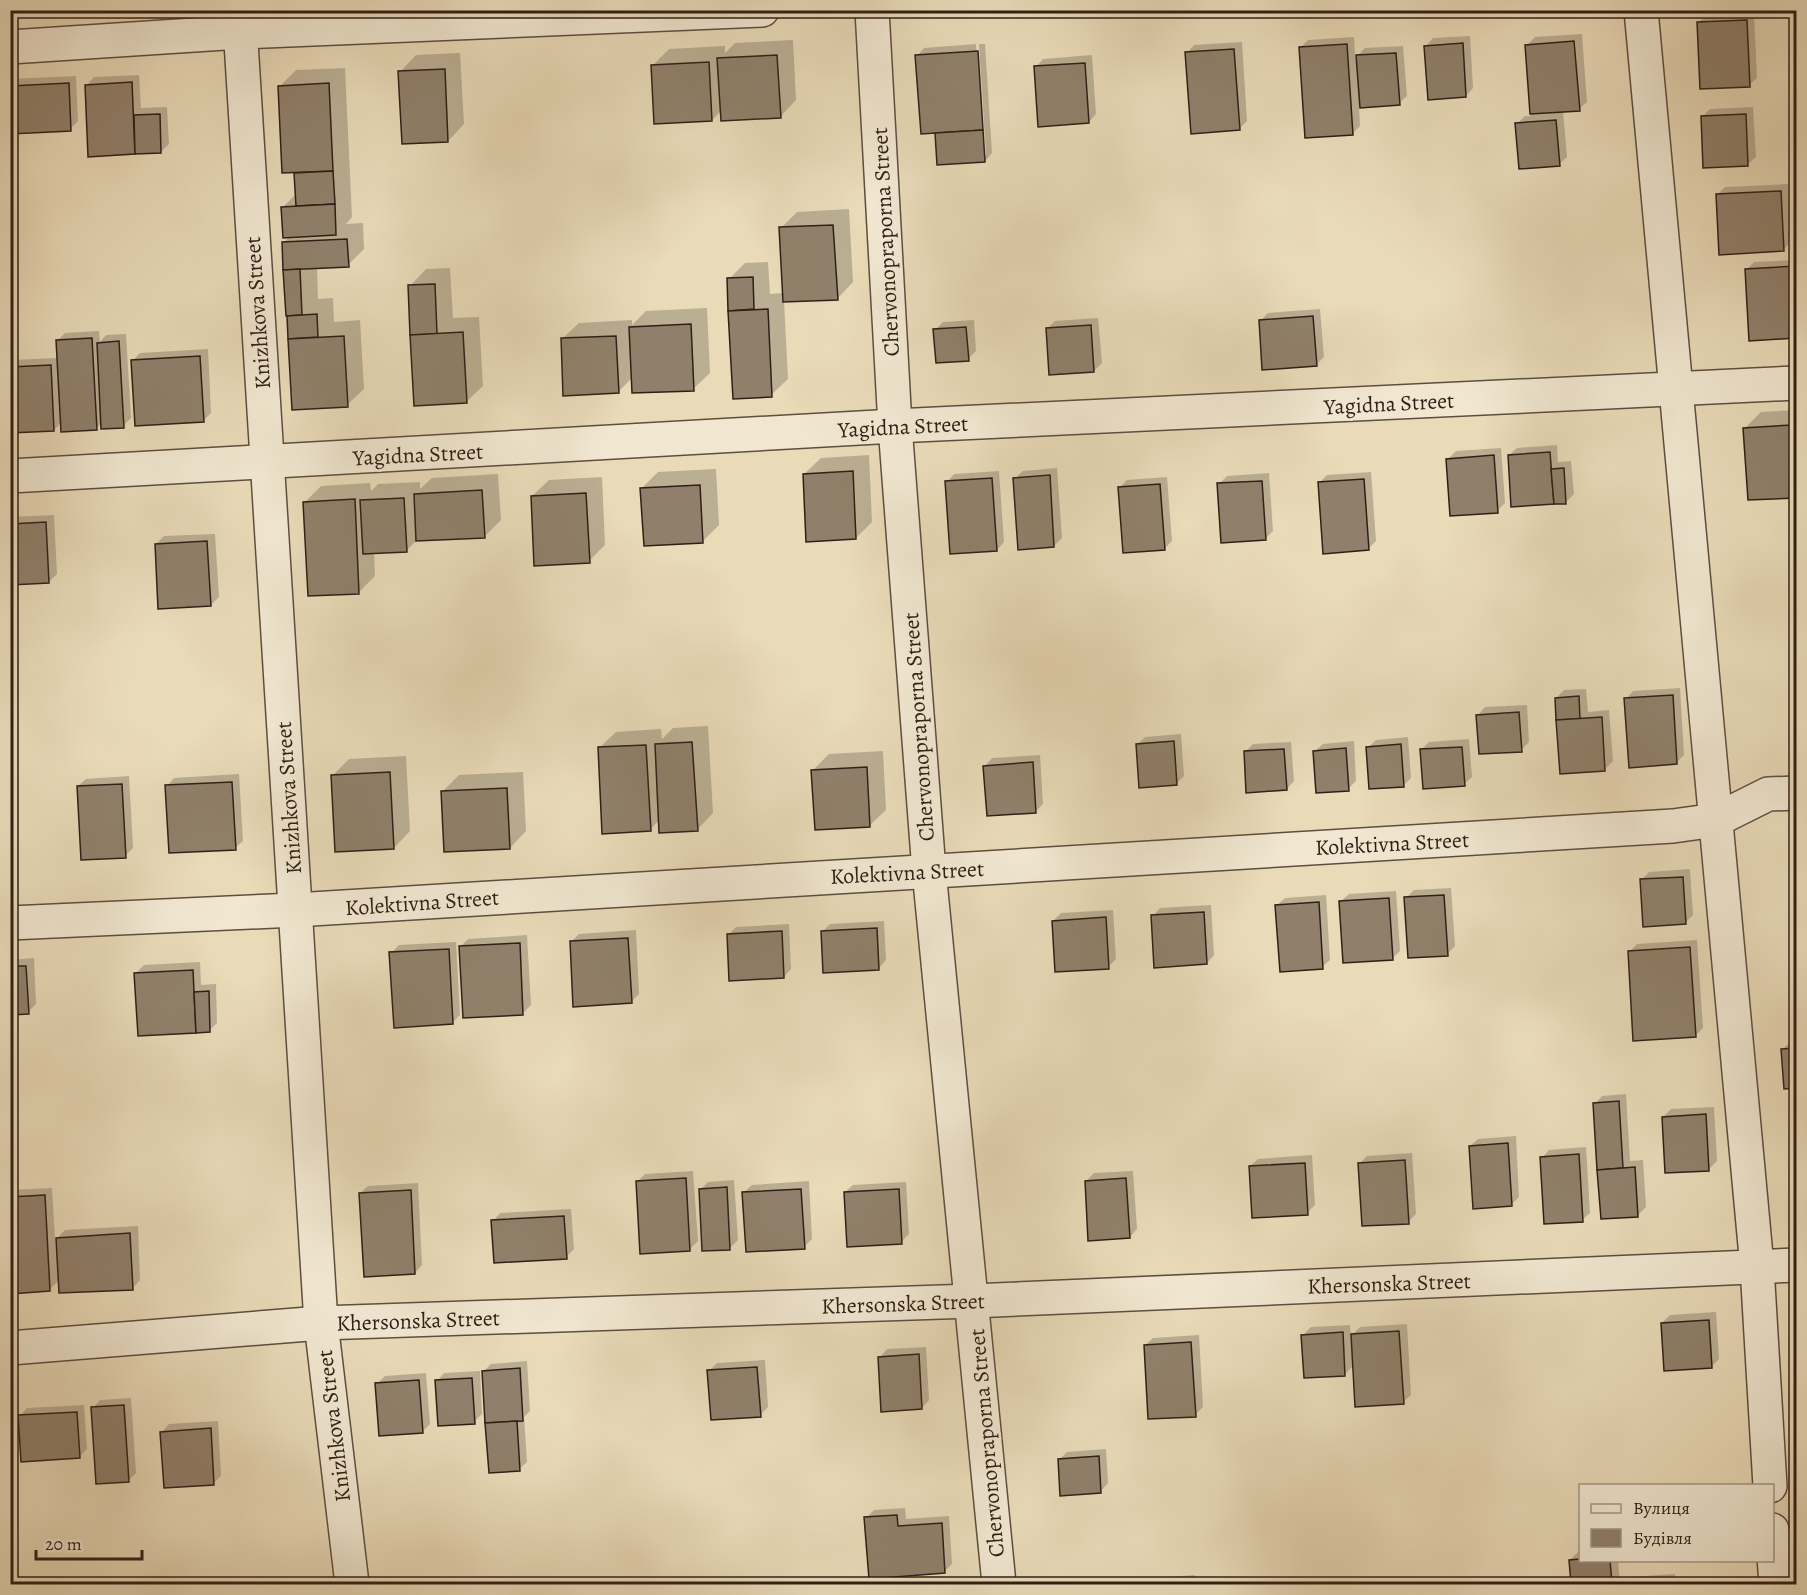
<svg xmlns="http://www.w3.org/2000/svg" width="1807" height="1595" viewBox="0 0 1807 1595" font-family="Alegreya,serif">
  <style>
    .shadow { fill: #0003 }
    .building { fill: #90806b; stroke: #301f17; stroke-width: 1.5 }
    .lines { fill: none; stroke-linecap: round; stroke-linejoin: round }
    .minor-casing { stroke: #5e4e3f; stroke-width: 36 }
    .minor { stroke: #f1e7d1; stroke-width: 33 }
    .labels { text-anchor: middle; stroke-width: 5; stroke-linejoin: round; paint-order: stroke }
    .street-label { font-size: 22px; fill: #301f17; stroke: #f1e7d1 }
  </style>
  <rect width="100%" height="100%" fill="#e9dab8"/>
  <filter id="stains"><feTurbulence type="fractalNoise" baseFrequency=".00333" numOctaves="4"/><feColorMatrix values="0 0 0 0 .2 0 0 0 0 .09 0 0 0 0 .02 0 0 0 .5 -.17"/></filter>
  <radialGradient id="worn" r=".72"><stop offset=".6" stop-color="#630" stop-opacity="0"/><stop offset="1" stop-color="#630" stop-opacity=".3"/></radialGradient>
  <g class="shadow">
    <path d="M1754,13L1757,78L1749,85L1698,23L1706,15Z"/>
    <path d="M1582,34L1587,102L1579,109L1563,111L1567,157L1559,164L1517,124L1525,116H1531L1527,45L1535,37Z"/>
    <path d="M1470,36L1473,88L1466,96L1426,46L1433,38Z"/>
    <path d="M1354,37L1355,58L1365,48L1403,46L1407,96L1399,103L1359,107L1360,126L1352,134L1300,48L1308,40Z"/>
    <path d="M793,40L796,100L780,117L722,110L712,120L653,65L669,49L725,46V53L735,43Z"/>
    <path d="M1242,42L1247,121L1239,129L1187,53L1194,45Z"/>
    <path d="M976,44L983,155H986L979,44H985L992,153L985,161L937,131L917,56L924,48Z"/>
    <path d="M460,53L464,124L448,141L400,72L416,55Z"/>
    <path d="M1092,55L1096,114L1089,122L1036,67L1043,59Z"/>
    <path d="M345,68L352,217L346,224L363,223L364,249L348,265L317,267L318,299L333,298L334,322L360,320L364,389L347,405L293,408L283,243L290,236L283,207L297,193L295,171L279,87L296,70Z"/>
    <path d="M139,75L141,108L167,107L169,144L161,152L90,155L87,85L94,77Z"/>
    <path d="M76,76L78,121L70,129L10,132V79Z"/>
    <path d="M1753,107L1756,157L1748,164L1702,117L1710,109Z"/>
    <path d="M1788,184L1791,242L1783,250L1717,195L1725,187Z"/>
    <path d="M849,209L853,282L837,299L784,301L788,379L771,395L734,397L729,279L745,263L768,262L770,294L784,293L781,228L797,212Z"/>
    <path d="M1796,260V337L1750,339L1746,270L1754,262Z"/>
    <path d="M450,268L453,318L479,317L483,386L466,402L410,286L426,269Z"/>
    <path d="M707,308L710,373L693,389L633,377L618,392L562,339L579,323L632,320V325L646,311Z"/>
    <path d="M1320,309L1324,357L1316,365L1260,321L1268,313Z"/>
    <path d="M1098,318L1102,363L1094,371L1048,328L1055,321Z"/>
    <path d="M974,320L976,351L968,359L935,330L943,322Z"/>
    <path d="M99,331L100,342L106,335L126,334L131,418L123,426L102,422L96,429L62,422L54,430L10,432V360L58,358L57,341L65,333Z"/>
    <path d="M208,349L211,413L203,421L133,360L140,353Z"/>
    <path d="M1796,410V497L1745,428L1761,412Z"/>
    <path d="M1557,445L1558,462L1571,461L1574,494L1566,502L1509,455L1517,448Z"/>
    <path d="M1501,448L1505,503L1497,511L1448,459L1456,451Z"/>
    <path d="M869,455L872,522L856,538L804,474L821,458Z"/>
    <path d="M1057,468L1062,538L1054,546L1015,478L1023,471Z"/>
    <path d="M716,469L719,525L703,541L642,488L658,472Z"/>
    <path d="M999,471L1004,542L997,550L947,482L954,474Z"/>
    <path d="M1371,472L1376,541L1368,549L1319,483L1327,475Z"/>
    <path d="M1269,473L1273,531L1265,539L1219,484L1227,476Z"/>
    <path d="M498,474L501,520L485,536L417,540L406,551L374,552L375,576L359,592L305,502L321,486L370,483L371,491L378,484L420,482V489L432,478Z"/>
    <path d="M602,477L605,545L589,561L532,496L549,480Z"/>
    <path d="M1167,477L1172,541L1164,549L1120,487L1127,480Z"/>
    <path d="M54,515L57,574L49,582L10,584V517Z"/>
    <path d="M215,534L219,597L211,605L156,544L164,536Z"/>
    <path d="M1680,688L1684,755L1676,763L1626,699L1633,691Z"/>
    <path d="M1586,689L1588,712L1609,710L1613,761L1605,769L1556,698L1564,690Z"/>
    <path d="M1527,705L1529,742L1521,750L1478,715L1485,707Z"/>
    <path d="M708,726L713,813L697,830L660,819L650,830L599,748L616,732L661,729L662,739L673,728Z"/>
    <path d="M1181,734L1184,776L1176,784L1137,745L1145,737Z"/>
    <path d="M1408,737L1411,778L1403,786L1368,748L1376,740Z"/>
    <path d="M1469,739L1472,777L1464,784L1421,750L1429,742Z"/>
    <path d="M1354,741L1356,781L1348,789L1315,751L1323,744Z"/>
    <path d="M1291,742L1294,781L1287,789L1245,752L1253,744Z"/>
    <path d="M883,751L886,810L869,826L813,770L829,754Z"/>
    <path d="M1040,755L1043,804L1036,811L985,766L992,758Z"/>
    <path d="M406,756L410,831L394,848L333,775L349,759Z"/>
    <path d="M523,772L526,831L510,848L442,792L459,775Z"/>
    <path d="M239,774L243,841L235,848L167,786L174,778Z"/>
    <path d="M129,776L133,848L125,856L78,786L86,779Z"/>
    <path d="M1690,869L1693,915L1685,923L1641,880L1649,872Z"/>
    <path d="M1451,888L1455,946L1447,954L1406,898L1414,890Z"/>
    <path d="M1396,891L1400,951L1392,959L1341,901L1349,894Z"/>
    <path d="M1326,895L1330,960L1322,967L1277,905L1285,898Z"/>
    <path d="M1211,905L1214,955L1207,963L1153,916L1160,908Z"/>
    <path d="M1113,910L1116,959L1108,967L1053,921L1061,913Z"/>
    <path d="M884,921L886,960L879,968L822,932L830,924Z"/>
    <path d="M789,924L791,969L784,977L728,935L736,927Z"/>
    <path d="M636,930L639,994L631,1002L571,942L579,934Z"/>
    <path d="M527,935L531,1005L523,1013L460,947L468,939Z"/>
    <path d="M1697,940L1703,1028L1695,1036L1629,952L1637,944Z"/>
    <path d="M456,942L460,1015L452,1023L391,953L399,945Z"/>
    <path d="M34,958L36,1004L28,1012L10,1013V960Z"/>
    <path d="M200,962L201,985L216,984L217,1023L209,1031L136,973L144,965Z"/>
    <path d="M1796,1041V1086L1785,1087L1783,1049L1790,1042Z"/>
    <path d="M1626,1094L1630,1161L1643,1160L1646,1207L1638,1215L1595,1104L1602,1096Z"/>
    <path d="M1714,1107L1717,1161L1709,1169L1663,1117L1671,1109Z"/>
    <path d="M1516,1136L1519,1197L1511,1205L1470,1146L1478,1139Z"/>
    <path d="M1586,1147L1590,1213L1582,1220L1542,1158L1549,1150Z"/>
    <path d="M1412,1153L1416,1214L1408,1222L1360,1163L1367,1156Z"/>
    <path d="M1312,1155L1315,1205L1307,1213L1250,1166L1258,1159Z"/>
    <path d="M693,1171L698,1241L690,1249L637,1182L645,1174Z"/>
    <path d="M1133,1171L1137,1229L1130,1237L1086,1181L1094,1173Z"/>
    <path d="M734,1180L738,1240L730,1248L700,1190L708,1182Z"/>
    <path d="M809,1181L812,1239L804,1247L744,1192L752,1185Z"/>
    <path d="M906,1182L909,1234L901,1242L845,1192L853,1185Z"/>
    <path d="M418,1183L422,1265L415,1273L360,1193L368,1186Z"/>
    <path d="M52,1188L55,1240L65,1230L138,1226L140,1280L133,1288L59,1280L49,1290L10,1292V1190Z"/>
    <path d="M571,1209L574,1249L566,1257L493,1221L500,1213Z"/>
    <path d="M1796,1306V1349H1794L1792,1311Z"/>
    <path d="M1716,1312L1719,1359L1711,1367L1662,1323L1670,1315Z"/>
    <path d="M1407,1324L1411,1395L1403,1402L1354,1365L1345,1374L1303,1335L1311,1327L1350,1325L1351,1336L1360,1327Z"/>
    <path d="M1199,1335L1203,1407L1195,1415L1145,1345L1153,1338Z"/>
    <path d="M926,1347L929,1400L922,1408L880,1357L887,1349Z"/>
    <path d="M765,1360L768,1407L760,1415L709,1371L717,1363Z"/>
    <path d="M527,1361L530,1411L524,1417L527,1462L519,1469L483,1372L491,1364Z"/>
    <path d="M480,1371L482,1414L474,1422L437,1381L444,1373Z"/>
    <path d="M426,1373L430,1424L422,1432L377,1384L385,1376Z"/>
    <path d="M131,1398L136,1473L129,1480L93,1408L100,1400Z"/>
    <path d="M84,1405L87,1449L79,1457L20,1416L27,1408Z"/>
    <path d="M218,1421L221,1476L214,1483L162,1432L169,1424Z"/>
    <path d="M1106,1449L1108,1483L1101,1491L1059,1460L1067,1452Z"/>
    <path d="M905,1508L906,1519L949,1516L952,1564L944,1572L866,1518L874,1510Z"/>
    <path d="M1578,1552H1580V1560H1618L1620,1584H1572L1570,1560Z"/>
    <path d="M1675,1574L1676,1584H1622L1629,1577Z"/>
    <path d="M1195,1575L1196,1584H1160L1167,1577Z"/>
    <path d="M1544,1578V1584H1484L1487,1582Z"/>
  </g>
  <g class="building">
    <path d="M1747,20L1750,87L1700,89L1697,22Z"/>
    <path d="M1574,41L1580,111L1530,114L1525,45Z"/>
    <path d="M1463,43L1466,97L1428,100L1424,46Z"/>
    <path d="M1347,44L1353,135L1305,138L1299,47Z"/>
    <path d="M1234,49L1240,130L1191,134L1185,52Z"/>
    <path d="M978,51L983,130L921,134L915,55Z"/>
    <path d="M1396,53L1400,105L1360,108L1356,55Z"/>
    <path d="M777,55L781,118L721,121L717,58Z"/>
    <path d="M709,62L712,121L654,124L651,65Z"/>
    <path d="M1085,63L1089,123L1038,127L1034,66Z"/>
    <path d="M445,69L448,142L402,144L398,71Z"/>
    <path d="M132,82L135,154L88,157L85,85Z"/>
    <path d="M69,83L71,131L10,134V86Z"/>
    <path d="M329,83L333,171L282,173L278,86Z"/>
    <path d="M160,114L161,153L135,154L134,115Z"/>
    <path d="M1746,114L1748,166L1703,168L1701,116Z"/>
    <path d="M1556,120L1560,166L1519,169L1515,123Z"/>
    <path d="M983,130L985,162L937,165L935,133Z"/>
    <path d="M333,171L335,204L296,206L294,173Z"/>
    <path d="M1781,191L1784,251L1719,255L1716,194Z"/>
    <path d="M335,204L336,235L283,238L281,207Z"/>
    <path d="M833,225L838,300L783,302L779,227Z"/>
    <path d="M347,239L349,267L283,270L282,242Z"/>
    <path d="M1796,266V338L1749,341L1745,269Z"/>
    <path d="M300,269L302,315L286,316L283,270Z"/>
    <path d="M753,277L754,309L728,311L727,278Z"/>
    <path d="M435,284L437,334L410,335L408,285Z"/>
    <path d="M768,309L772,397L733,399L728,311Z"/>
    <path d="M317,314L318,337L288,339L287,316Z"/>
    <path d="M1313,316L1317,366L1262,370L1259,320Z"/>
    <path d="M691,324L694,391L632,393L629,327Z"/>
    <path d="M1091,325L1094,372L1049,375L1046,328Z"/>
    <path d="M966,327L969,361L936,363L933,329Z"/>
    <path d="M463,332L467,403L414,406L410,335Z"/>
    <path d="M344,336L348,407L292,410L288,339Z"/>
    <path d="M616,336L619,393L563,396L561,338Z"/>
    <path d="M92,338L97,430L61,432L56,340Z"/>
    <path d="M119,341L124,428L101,429L97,343Z"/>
    <path d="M200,356L204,422L135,426L131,360Z"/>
    <path d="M51,365L54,431L10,433V367Z"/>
    <path d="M1792,425L1796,498L1748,500L1743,428Z"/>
    <path d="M1550,452L1554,504L1511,507L1508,455Z"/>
    <path d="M1494,455L1498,513L1450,516L1446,459Z"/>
    <path d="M1564,468L1566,504H1554L1551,469Z"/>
    <path d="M853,471L856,539L806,542L803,474Z"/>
    <path d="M1050,475L1054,547L1018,550L1013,478Z"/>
    <path d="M992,478L997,551L950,554L945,481Z"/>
    <path d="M1364,479L1369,550L1323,554L1318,482Z"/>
    <path d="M1262,481L1266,540L1221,543L1217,483Z"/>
    <path d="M1160,484L1165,550L1123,553L1118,487Z"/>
    <path d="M700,485L703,543L644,546L640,488Z"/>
    <path d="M482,490L485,538L416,541L414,494Z"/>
    <path d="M586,493L590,563L534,566L531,496Z"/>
    <path d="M404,498L407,552L363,554L360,500Z"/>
    <path d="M355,499L359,594L308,596L303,502Z"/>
    <path d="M46,522L49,583L10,585V524Z"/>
    <path d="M207,541L211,606L158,609L155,544Z"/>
    <path d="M1673,695L1677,764L1629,768L1624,698Z"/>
    <path d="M1579,696L1580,719L1556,720L1555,698Z"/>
    <path d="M1519,712L1522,752L1479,754L1476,715Z"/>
    <path d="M1602,717L1605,771L1560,774L1556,720Z"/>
    <path d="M1174,741L1177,785L1139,788L1136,744Z"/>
    <path d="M692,742L698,831L659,833L655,744Z"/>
    <path d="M1401,744L1404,787L1369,789L1366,747Z"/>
    <path d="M646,745L651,831L602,834L598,747Z"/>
    <path d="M1462,747L1465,786L1423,789L1420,749Z"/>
    <path d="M1346,748L1349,791L1316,793L1313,751Z"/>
    <path d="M1284,749L1287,790L1246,793L1244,751Z"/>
    <path d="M1033,762L1036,813L987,816L983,766Z"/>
    <path d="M867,767L870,827L815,830L811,770Z"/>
    <path d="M390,772L394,849L335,852L331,775Z"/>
    <path d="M232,782L236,850L169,853L165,785Z"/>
    <path d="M122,784L126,858L81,860L77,786Z"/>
    <path d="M507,788L510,849L444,852L441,791Z"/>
    <path d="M1683,877L1686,924L1643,927L1640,879Z"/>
    <path d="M1444,895L1448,956L1408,958L1404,897Z"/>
    <path d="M1389,898L1393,960L1343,963L1339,901Z"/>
    <path d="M1319,902L1323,969L1280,972L1275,905Z"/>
    <path d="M1204,912L1207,964L1154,968L1151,915Z"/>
    <path d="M1106,917L1109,969L1055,972L1052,921Z"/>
    <path d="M877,928L879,970L823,973L821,931Z"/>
    <path d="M782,931L784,978L729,981L727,934Z"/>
    <path d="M628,938L632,1003L573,1007L570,941Z"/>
    <path d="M520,943L523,1015L463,1018L459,946Z"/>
    <path d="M1690,947L1696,1037L1633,1041L1628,951Z"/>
    <path d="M449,949L453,1024L394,1028L389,952Z"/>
    <path d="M10,966H26L29,1014L10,1015Z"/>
    <path d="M193,970L196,1033L138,1036L134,973Z"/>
    <path d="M209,991L210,1032L196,1033L194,992Z"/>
    <path d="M1796,1048V1088L1784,1089L1781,1049Z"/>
    <path d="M1619,1101L1623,1168L1597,1170L1593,1103Z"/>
    <path d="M1706,1114L1709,1171L1665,1173L1662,1117Z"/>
    <path d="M1508,1143L1512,1206L1473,1209L1469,1146Z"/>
    <path d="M1579,1154L1583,1222L1544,1224L1540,1157Z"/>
    <path d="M1405,1160L1409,1224L1362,1226L1358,1163Z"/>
    <path d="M1305,1163L1308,1215L1252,1218L1249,1166Z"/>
    <path d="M1635,1167L1638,1217L1601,1219L1597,1170Z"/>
    <path d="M686,1178L690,1251L640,1254L636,1181Z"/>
    <path d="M1126,1178L1130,1238L1088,1241L1085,1181Z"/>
    <path d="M727,1187L730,1250L702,1251L699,1189Z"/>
    <path d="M801,1189L805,1249L746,1252L742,1192Z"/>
    <path d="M899,1189L902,1244L847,1247L844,1192Z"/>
    <path d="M411,1190L415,1274L364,1277L359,1193Z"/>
    <path d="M45,1195L50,1291L10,1294V1197Z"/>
    <path d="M564,1216L567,1259L494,1263L491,1220Z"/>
    <path d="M130,1233L133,1290L59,1293L56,1238Z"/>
    <path d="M1790,1310H1796V1350L1793,1351Z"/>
    <path d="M1709,1320L1712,1368L1664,1371L1661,1323Z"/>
    <path d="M1399,1331L1404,1404L1355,1407L1351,1334Z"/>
    <path d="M1343,1332L1345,1376L1304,1378L1301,1335Z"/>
    <path d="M1191,1342L1196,1417L1148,1419L1144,1345Z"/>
    <path d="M919,1354L922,1409L881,1412L878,1357Z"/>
    <path d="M757,1367L761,1417L711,1420L707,1370Z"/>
    <path d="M520,1368L523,1421L485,1423L482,1371Z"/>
    <path d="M472,1378L475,1424L438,1426L435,1380Z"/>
    <path d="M419,1380L423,1433L379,1436L375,1383Z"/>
    <path d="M124,1405L129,1482L96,1484L91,1407Z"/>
    <path d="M77,1412L80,1458L21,1462L18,1415Z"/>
    <path d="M517,1421L520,1471L489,1473L485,1423Z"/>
    <path d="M211,1428L214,1485L164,1488L160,1432Z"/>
    <path d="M1099,1456L1101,1493L1060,1496L1058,1459Z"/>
    <path d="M897,1515L898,1526L942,1523L945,1573L869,1579L864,1517Z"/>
    <path d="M1580,1559V1560H1610L1612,1584H1571L1569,1560Z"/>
    <path d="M1668,1581V1584H1622Z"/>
    <path d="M1188,1582V1584H1158Z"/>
  </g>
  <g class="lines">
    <defs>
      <g id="minor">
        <path d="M239,10L321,1323L352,1584"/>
        <path d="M872,10L895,426L929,871L999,1584"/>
        <path d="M1641,10L1757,1267L1770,1486"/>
        <path d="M10,47L240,32L762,10"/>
        <path d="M10,476L895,426L1796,383"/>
        <path d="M10,923L295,910L1673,826L1716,820L1768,794L1796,793"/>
        <path d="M10,1348L321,1323L972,1301L1796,1265"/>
        <path d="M1772,1530L1776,1584"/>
      </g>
    </defs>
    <use href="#minor" class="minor-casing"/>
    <use href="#minor" class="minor"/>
  </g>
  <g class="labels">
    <g class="street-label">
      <text transform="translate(885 242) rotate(-93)" y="8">Chervonopraporna Street</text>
      <text transform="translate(257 313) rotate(-94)" y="8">Knizhkova Street</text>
      <text transform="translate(1389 403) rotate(-3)" y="8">Yagidna Street</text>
      <text transform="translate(903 426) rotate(-3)" y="8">Yagidna Street</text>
      <text transform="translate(418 454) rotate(-3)" y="8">Yagidna Street</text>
      <text transform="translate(918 727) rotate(-94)" y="8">Chervonopraporna Street</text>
      <text transform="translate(288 798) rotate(-94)" y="8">Knizhkova Street</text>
      <text transform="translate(1392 843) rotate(-3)" y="8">Kolektivna Street</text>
      <text transform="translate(907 872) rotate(-3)" y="8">Kolektivna Street</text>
      <text transform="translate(422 902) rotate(-4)" y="8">Kolektivna Street</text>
      <text transform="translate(1389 1283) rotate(-2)" y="8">Khersonska Street</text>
      <text transform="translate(903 1303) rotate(-2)" y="8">Khersonska Street</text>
      <text transform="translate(418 1320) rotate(-2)" y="8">Khersonska Street</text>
      <text transform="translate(333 1426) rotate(-97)" y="8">Knizhkova Street</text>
      <text transform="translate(986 1443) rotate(-95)" y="8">Chervonopraporna Street</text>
    </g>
  </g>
  <rect width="1807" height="1595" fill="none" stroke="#e9dab8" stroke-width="36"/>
  <rect x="12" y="12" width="1783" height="1571" fill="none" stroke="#301f17" stroke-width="3"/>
  <rect x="18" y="18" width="1771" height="1559" fill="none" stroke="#301f17" stroke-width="1.5"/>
  <rect x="1579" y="1484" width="195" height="78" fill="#f1e7d1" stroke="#a49787" stroke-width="1.5"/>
  <rect x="1591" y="1504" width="30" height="9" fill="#f1e7d1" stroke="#a49787" stroke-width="1.5"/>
  <text x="1633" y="1514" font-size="18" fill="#301f17">Вулиця</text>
  <rect x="1591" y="1529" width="30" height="18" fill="#90806b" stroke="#a49787" stroke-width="1.5"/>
  <text x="1633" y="1544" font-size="18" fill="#301f17">Будівля</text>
  <path d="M36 1550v9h106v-9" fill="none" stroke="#301f17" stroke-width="3"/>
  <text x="45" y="1550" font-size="18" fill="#301f17" stroke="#f1e7d1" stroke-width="4.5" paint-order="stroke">20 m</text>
  <rect width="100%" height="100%" filter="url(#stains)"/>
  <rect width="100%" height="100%" fill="url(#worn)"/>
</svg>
